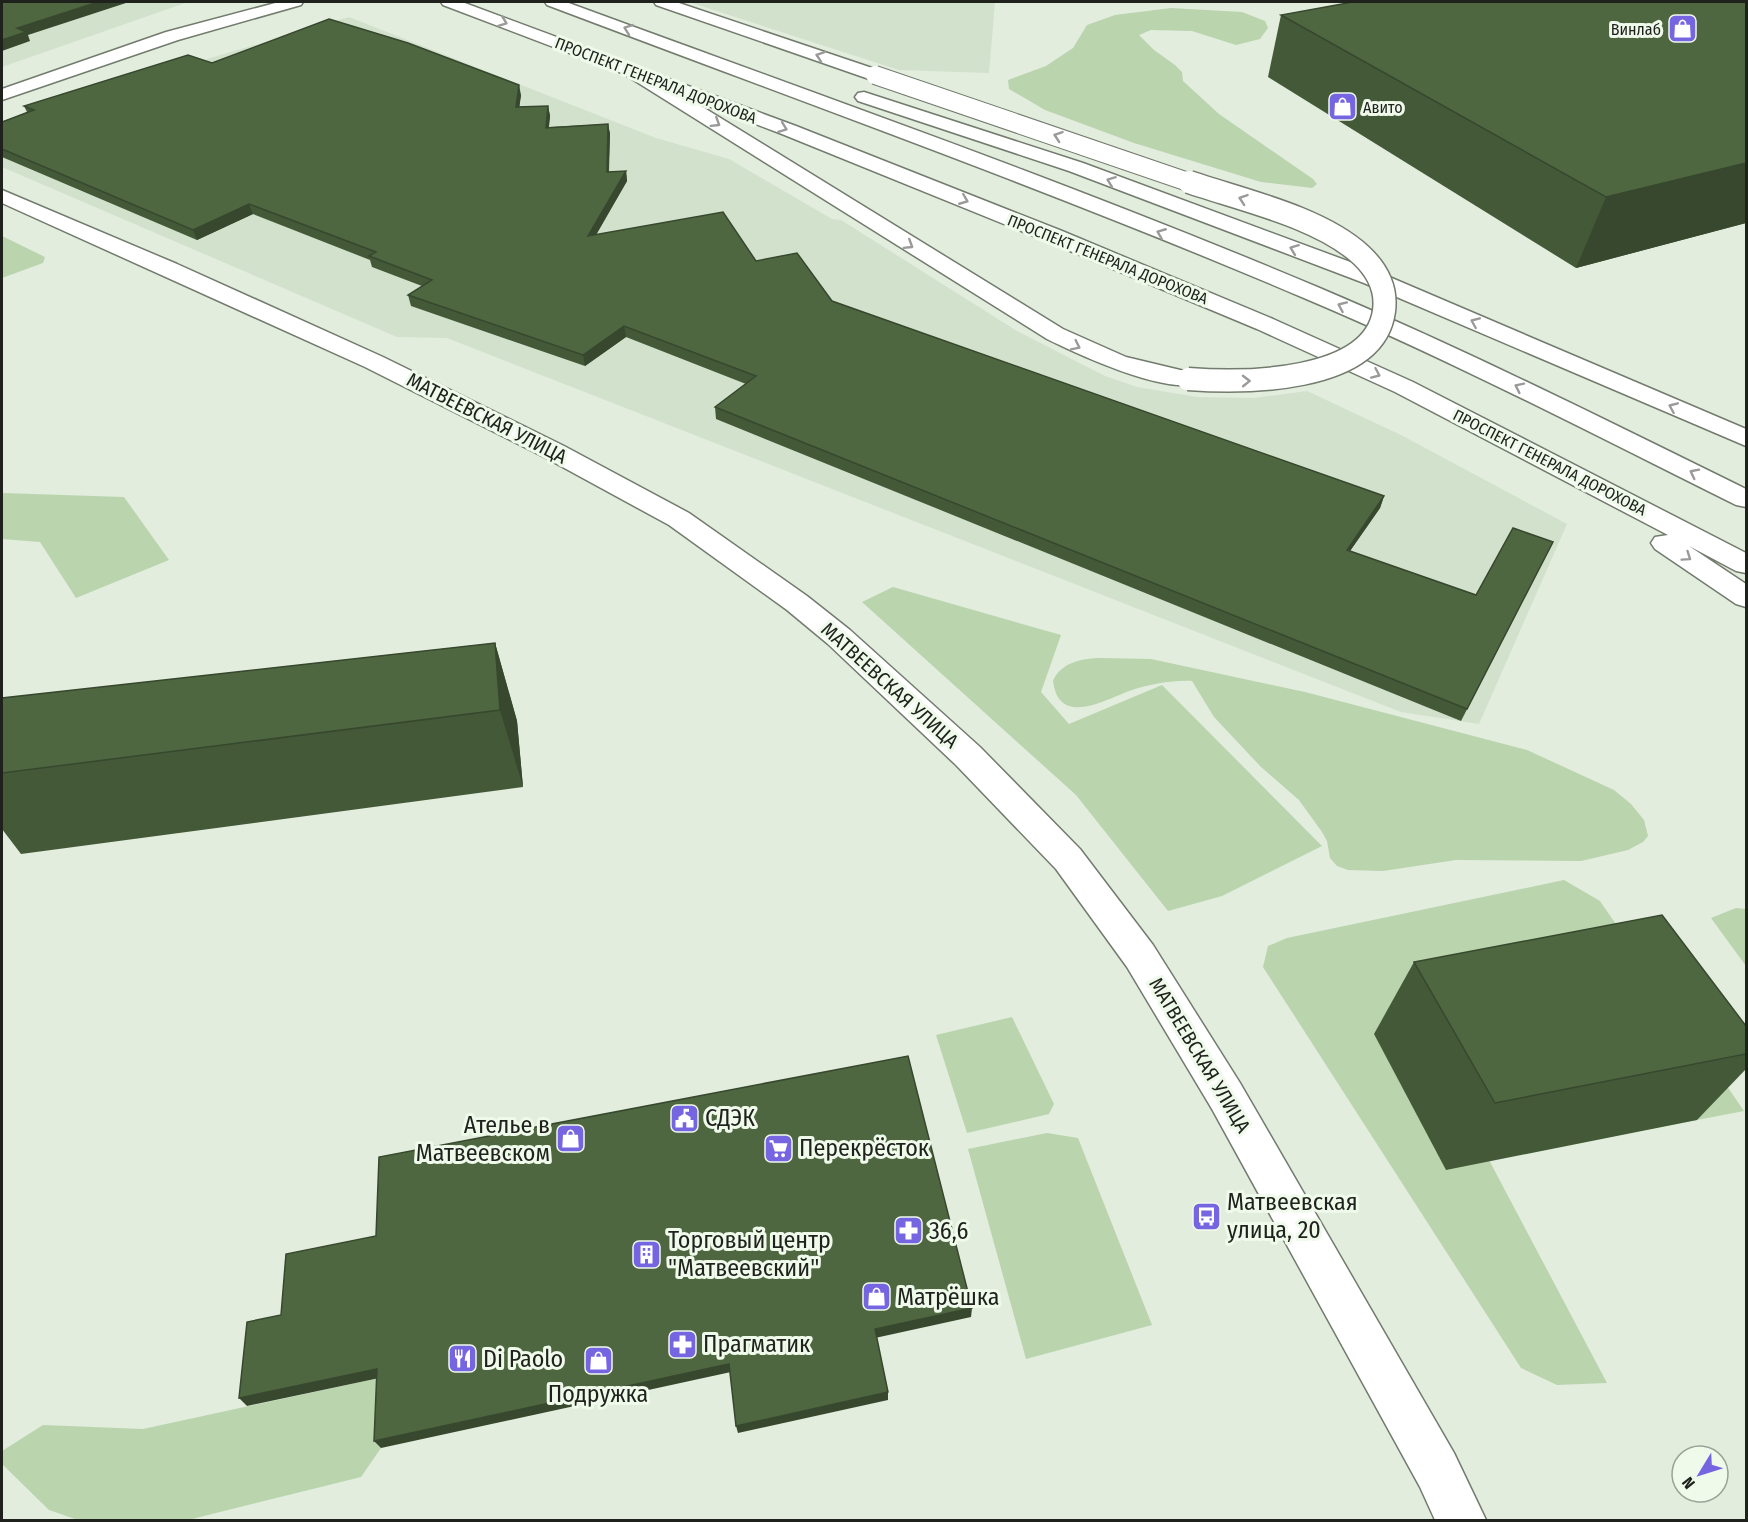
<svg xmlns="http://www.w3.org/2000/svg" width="1748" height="1522" viewBox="0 0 1748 1522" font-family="'Fira Sans Condensed',sans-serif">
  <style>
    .built { fill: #d2e1cc }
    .green { fill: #bad4ae }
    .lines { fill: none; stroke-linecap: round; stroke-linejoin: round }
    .minor-casing { stroke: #727b6d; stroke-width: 3 }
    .major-casing { stroke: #727b6d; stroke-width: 3 }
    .minor { fill: #fff; fill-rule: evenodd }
    .major { fill: #fff; fill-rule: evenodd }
    .minor-bridge-far1-casing { stroke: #727b6d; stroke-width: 20; stroke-linecap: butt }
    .minor-bridge-casing { stroke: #727b6d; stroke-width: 25; stroke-linecap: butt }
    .minor-bridge-far1 { stroke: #fff; stroke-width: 18 }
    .minor-bridge { stroke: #fff; stroke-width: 22 }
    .wall { fill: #435938 }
    .shaded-wall { fill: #37482e }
    .building { fill: #4e6741; stroke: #37482e; stroke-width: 1.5 }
    .oneway { stroke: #9a9b99 }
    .labels { text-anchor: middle; stroke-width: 6; stroke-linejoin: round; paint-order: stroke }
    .far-poi-label { font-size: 16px; fill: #1e211c; stroke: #effaeb; text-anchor: end }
    .far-street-label { font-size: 16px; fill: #1e211c; stroke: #effaeb }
    .street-label { font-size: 20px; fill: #1e211c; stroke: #effaeb }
    .near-poi-label { font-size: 24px; fill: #1e211c; stroke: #effaeb; text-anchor: start }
  </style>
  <rect width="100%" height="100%" fill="#e2eddd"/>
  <g class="built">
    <path d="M2,2H188L2,67Z"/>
    <path d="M689,2H995L989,73L899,70Z"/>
    <path d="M349,17L656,138L729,159L832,219L841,220L1017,331L1105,376L1137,387L1198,397L1254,398L1307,391L1401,435L1567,524L1479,724L1401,712L447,338L397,337L2,167V129L177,68Z"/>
  </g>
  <g class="green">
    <path d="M1171,8L1242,12L1265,21L1268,28L1260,39L1236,45L1192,31L1151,30L1139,35L1154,50L1175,65L1182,72L1183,81L1219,114L1313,179L1317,184L1312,188L1261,182L1134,143L1045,110L1009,89L1008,80L1046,66L1073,48L1087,25L1115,15Z"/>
    <path d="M2,236L45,257L43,263L2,278Z"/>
    <path d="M2,493L124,497L169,560L76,598L40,542L2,539Z"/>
    <path d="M893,587L1061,635L1041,692L1069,724L1162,685L1322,846L1222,896L1168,911L1076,795L862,602Z"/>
    <path d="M1102,658L1151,659L1305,692L1527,750L1614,790L1631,804L1644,820L1648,836L1643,842L1628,850L1581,861L1456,860L1383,871L1348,870L1337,866L1330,858L1327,841L1322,832L1299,800L1261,767L1214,717L1192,681C1174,680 1150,684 1132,690C1108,698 1059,729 1053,681C1061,662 1083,658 1102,658Z"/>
    <path d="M1564,880L1600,901L1744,1111L1489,1160L1607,1383L1557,1385L1521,1368L1263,967L1268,946L1287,938Z"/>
    <path d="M1736,908L1746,909V966L1711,918Z"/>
    <path d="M1012,1017L1054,1104L1049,1114L967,1133L936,1035Z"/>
    <path d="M1047,1133L1078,1138L1152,1325L1026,1359L968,1149Z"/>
    <path d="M384,1377L381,1448L361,1477L188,1520H78L49,1510L2,1464V1451L43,1425L143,1429Z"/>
  </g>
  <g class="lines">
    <defs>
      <g id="minor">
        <path d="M279,2H303L301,5L178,40L2,100V89L166,32Z"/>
        <path d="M654,2H676L881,71L884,75L881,79H869L656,5Z"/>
        <path d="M630,65L636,66L1063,329L1126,357L1197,374L1200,379L1197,384C1162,393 1079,355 1047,339L624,74L621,70L624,66Z"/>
        <path d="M2,190L177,264L383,357L564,446L689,513L807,596L850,630L980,747L1080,849L1153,945L1240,1083L1454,1453L1486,1520H1435L1420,1487L1212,1109L1127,967L1056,869L956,765L828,644L787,610L669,525L546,458L365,367L2,203Z"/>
      </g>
      <g id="major">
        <path d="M441,2H462L796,126L1062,231L1273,319L1413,382L1746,553V573L1736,571L1689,546L1746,584V607L1736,604L1655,549L1651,543L1655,537L1668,535L1395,392L1257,329L1046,241L782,134L443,5Z"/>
        <path d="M545,2H566C819,95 1074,184 1322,289C1466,350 1606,420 1746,489V507L1736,505C1593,434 1451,360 1304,298C1055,192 800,101 547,5Z"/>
        <path d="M864,92L1083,163L1380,273L1746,429V446L1364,283L1069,171L858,101L855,97L858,93Z"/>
      </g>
    </defs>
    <use href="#minor" class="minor-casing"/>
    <use href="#major" class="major-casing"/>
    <use href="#minor" class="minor"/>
    <use href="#major" class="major"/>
    <defs>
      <path id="minor-bridge-far1" d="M875,75L1194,184"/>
      <path id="minor-bridge" d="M1188,379C1241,383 1374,384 1384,311C1387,289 1377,270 1361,255C1320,217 1242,200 1189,182"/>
    </defs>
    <use href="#minor-bridge-far1" class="minor-bridge-far1-casing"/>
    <use href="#minor-bridge" class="minor-bridge-casing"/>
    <use href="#minor-bridge-far1" class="minor-bridge-far1"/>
    <use href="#minor-bridge" class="minor-bridge"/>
  </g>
  <g class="wall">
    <path d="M1746,2V223L1576,268L1268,77L1281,15Z"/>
    <path d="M212,63L521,95L519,107L548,106L550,116L549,127L608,124L610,134L609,172L626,171L627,181L596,235L756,261L832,301L1384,496L1380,508L1350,551L1476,595L1553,542L1461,721L716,419L715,407L746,384L626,337L585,366L411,306L408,295L422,286L372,267L370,260L253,214L197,240L2,157V122L27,112L24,106Z"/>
    <path d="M495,643L517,721L523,787L21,854L2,829V698Z"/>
    <path d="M1414,962L1746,1026V1069L1697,1120L1446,1170L1374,1034Z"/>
  </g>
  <g class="shaded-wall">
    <path d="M98,2H129L28,35L30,41L2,51V40L17,28Z"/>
    <path d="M519,85L521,95L518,117L516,107Z"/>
    <path d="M548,106L550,116L547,138L546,128Z"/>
    <path d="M608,124L610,134L608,183L607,172Z"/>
    <path d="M1746,163V223L1576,268L1606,197Z"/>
    <path d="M626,171L627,181L589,247L588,236Z"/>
    <path d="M249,204L253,214L197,240L193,230Z"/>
    <path d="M624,326L626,337L585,366L583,355Z"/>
    <path d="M1384,496L1380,508L1343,561L1347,550Z"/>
    <path d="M495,643L517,721L523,787L500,710Z"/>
    <path d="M972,1308L971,1317L875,1338V1329Z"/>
    <path d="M729,1364L731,1372L381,1448L374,1441Z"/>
    <path d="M377,1369L384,1377L247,1406L239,1398Z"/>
    <path d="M888,1392V1400L738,1433L736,1426Z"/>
  </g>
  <g class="building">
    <path d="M2,2H98L17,28L26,32L2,40Z"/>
    <path d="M1353,2H1746V163L1606,197L1281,15Z"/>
    <path d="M329,19L408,43L519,85L516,107L548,106L546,128L608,124L607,172L626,171L588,236L723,212L756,261L797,253L832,301L1384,496L1347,550L1476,595L1513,528L1553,542L1467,709L715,407L756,376L624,326L583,355L408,295L432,280L369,256L376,252L249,204L193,230L2,149V122L34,110L24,106L188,55L212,63Z"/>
    <path d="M495,643L500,710L2,773V698Z"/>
    <path d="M1662,915L1746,1026V1054L1495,1103L1414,962Z"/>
    <path d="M908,1056L972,1308L875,1329L888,1392L736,1426L729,1364L374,1441L377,1369L239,1398L247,1322L281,1315L286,1254L376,1236L379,1157Z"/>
  </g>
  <defs><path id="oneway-chevron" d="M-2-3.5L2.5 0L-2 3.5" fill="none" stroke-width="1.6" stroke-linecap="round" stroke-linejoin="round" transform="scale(1.5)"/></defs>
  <g class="oneway">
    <use href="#oneway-chevron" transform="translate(503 22) rotate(21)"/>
    <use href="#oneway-chevron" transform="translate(628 29) rotate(-160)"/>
    <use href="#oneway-chevron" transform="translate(820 56) rotate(-161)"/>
    <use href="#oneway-chevron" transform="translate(716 123) rotate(32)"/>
    <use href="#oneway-chevron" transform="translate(783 128) rotate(21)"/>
    <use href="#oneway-chevron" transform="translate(1058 136) rotate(-161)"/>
    <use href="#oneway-chevron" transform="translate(1111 181) rotate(-159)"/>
    <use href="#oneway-chevron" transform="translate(1243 199) rotate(-161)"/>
    <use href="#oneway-chevron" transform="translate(964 200) rotate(22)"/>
    <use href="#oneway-chevron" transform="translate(1161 233) rotate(-158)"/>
    <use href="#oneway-chevron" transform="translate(909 245) rotate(32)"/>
    <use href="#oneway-chevron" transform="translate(1294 249) rotate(-159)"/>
    <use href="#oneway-chevron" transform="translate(1342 306) rotate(-156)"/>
    <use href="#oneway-chevron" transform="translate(1475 322) rotate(-157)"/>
    <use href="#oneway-chevron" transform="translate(1076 346) rotate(26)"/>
    <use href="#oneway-chevron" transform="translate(1376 374) rotate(24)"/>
    <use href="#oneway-chevron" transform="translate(1246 381) rotate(-1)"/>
    <use href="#oneway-chevron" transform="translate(1519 387) rotate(-154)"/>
    <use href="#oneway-chevron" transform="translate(1673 407) rotate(-157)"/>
    <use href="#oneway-chevron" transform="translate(1694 473) rotate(-153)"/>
    <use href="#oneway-chevron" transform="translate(1687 557) rotate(34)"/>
  </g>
  <defs>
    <symbol id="shop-square" viewBox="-11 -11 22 22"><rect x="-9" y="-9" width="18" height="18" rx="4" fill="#7665e0" stroke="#effaeb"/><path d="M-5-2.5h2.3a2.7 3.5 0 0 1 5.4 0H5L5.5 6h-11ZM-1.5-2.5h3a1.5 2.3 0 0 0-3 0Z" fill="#fff"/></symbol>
    <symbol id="civic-square" viewBox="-11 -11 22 22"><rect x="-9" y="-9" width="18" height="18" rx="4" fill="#7665e0" stroke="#effaeb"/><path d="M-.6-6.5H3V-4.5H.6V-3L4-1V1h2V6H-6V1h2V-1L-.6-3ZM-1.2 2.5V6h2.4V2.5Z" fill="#fff"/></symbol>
    <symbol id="supermarket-square" viewBox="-11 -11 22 22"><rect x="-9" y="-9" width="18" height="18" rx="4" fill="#7665e0" stroke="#effaeb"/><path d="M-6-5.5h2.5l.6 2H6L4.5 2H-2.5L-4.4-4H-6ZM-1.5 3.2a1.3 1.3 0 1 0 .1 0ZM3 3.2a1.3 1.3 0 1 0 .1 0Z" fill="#fff"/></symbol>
    <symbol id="bus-square" viewBox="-11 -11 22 22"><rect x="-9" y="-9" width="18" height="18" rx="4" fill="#7665e0" stroke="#effaeb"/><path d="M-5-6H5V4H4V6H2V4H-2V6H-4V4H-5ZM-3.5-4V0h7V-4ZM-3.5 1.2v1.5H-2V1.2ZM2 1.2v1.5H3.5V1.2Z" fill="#fff"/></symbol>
    <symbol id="pharmacy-square" viewBox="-11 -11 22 22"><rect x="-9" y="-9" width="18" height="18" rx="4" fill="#7665e0" stroke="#effaeb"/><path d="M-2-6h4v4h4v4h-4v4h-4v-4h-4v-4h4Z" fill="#fff"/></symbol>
    <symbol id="building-square" viewBox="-11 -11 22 22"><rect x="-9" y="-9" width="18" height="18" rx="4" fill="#7665e0" stroke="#effaeb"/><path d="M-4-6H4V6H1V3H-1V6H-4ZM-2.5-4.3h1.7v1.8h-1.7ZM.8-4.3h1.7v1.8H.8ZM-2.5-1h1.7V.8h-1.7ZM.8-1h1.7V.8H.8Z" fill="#fff"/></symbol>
    <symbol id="restaurant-square" viewBox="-11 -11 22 22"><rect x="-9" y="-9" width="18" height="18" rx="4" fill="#7665e0" stroke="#effaeb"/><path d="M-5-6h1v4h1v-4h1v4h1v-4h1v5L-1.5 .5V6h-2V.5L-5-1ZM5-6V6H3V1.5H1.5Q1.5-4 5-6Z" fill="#fff"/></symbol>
  </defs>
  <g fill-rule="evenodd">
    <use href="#shop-square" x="1666" y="12" width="33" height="33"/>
    <use href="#shop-square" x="1326" y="90" width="33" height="33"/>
    <use href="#civic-square" x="668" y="1102" width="33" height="33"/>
    <use href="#shop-square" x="554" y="1122" width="33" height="33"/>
    <use href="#supermarket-square" x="762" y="1132" width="33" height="33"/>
    <use href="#bus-square" x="1190" y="1200" width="33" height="33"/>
    <use href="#pharmacy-square" x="892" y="1214" width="33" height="33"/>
    <use href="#building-square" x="630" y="1238" width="33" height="33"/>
    <use href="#shop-square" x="860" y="1280" width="33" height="33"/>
    <use href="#pharmacy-square" x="666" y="1328" width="33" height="33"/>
    <use href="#restaurant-square" x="446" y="1342" width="33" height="33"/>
    <use href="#shop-square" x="582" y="1344" width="33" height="33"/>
  </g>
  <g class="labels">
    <g class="far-poi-label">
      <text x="1661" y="35">Винлаб</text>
      <text x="1363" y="113" text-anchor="start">Авито</text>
    </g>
    <g class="far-street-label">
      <text transform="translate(656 80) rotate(21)" y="6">ПРОСПЕКТ ГЕНЕРАЛА ДОРОХОВА</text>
      <text transform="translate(1108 259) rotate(22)" y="6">ПРОСПЕКТ ГЕНЕРАЛА ДОРОХОВА</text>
      <text transform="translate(1550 462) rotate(27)" y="6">ПРОСПЕКТ ГЕНЕРАЛА ДОРОХОВА</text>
    </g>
    <g class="street-label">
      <text transform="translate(487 418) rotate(27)" y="7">МАТВЕЕВСКАЯ УЛИЦА</text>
      <text transform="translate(890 685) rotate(42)" y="7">МАТВЕЕВСКАЯ УЛИЦА</text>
      <text transform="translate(1200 1055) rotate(59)" y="7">МАТВЕЕВСКАЯ УЛИЦА</text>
    </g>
    <g class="near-poi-label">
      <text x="705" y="1126">СДЭК</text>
      <text x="550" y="1133" text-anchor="end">Ателье в<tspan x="550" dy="28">Матвеевском</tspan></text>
      <text x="799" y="1156">Перекрёсток</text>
      <text x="1227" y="1210">Матвеевская<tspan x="1227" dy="28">улица, 20</tspan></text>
      <text x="929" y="1239">36,6</text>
      <text x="668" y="1248">Торговый центр<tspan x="668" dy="28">"Матвеевский"</tspan></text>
      <text x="897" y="1305">Матрёшка</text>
      <text x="703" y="1352">Прагматик</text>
      <text x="483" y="1367">Di Paolo</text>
      <text x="598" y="1402" text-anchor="middle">Подружка</text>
    </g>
  </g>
  <rect width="1748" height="1522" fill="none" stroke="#1e211c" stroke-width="6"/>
  <g transform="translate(1700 1474) rotate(232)"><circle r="28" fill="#effaeb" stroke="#9ba398" stroke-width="1.5"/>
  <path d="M0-4.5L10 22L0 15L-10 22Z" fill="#7665e0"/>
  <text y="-9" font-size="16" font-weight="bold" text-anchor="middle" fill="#1e211c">N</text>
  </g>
</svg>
